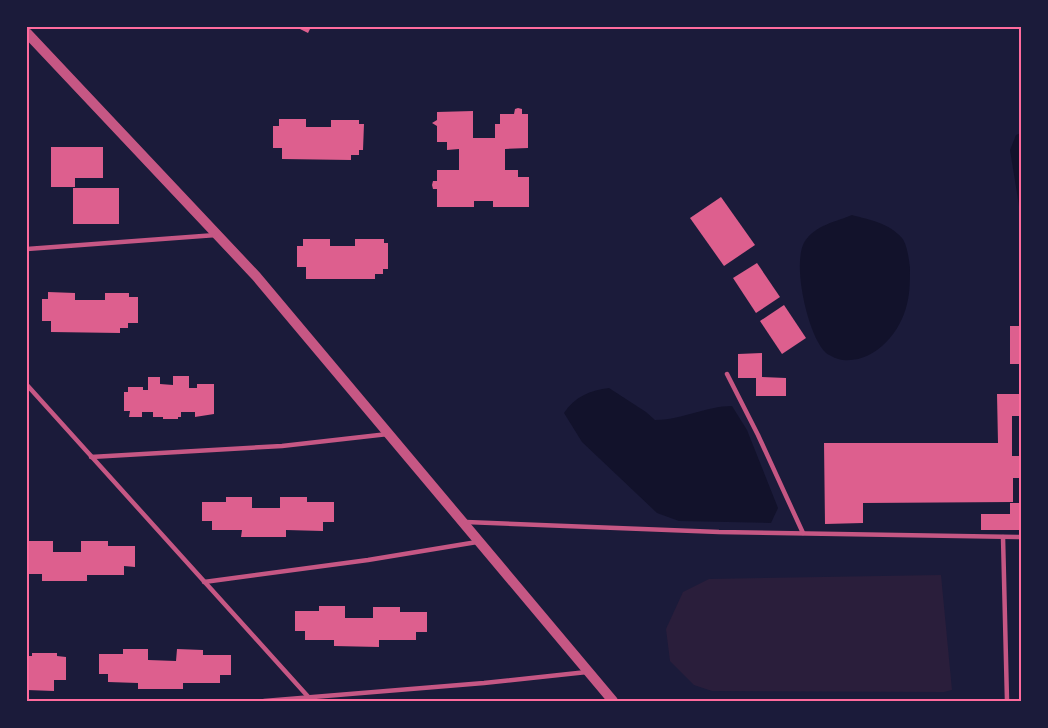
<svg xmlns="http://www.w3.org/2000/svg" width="1048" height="728" viewBox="0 0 1048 728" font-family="Spectral,serif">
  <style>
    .green { fill: #2a1e3b }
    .water { fill: #12122b }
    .building { fill: #dd5f8e }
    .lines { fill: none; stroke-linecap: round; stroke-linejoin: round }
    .service { stroke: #c65784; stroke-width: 4.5 }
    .tertiary { stroke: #c65784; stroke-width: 10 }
    .neatline { fill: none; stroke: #ff6b9d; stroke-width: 2 }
  </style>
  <rect width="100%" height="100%" fill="#1b1b3a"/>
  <path class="green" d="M941,575L952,690L944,692L712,691L694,685L670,661L666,629L683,592L709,579Z"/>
  <g class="water">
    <path d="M1021,133V218L1010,150L1016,135Z"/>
    <path d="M852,215C870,220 889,223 902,238C907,244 909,259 910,268C910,280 910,293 907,304C901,332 875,363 843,360C839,360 830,356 826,353C808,337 791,262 805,241C816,225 835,222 852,215Z"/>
    <path d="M609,388L646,412L655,420C682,420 706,406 732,406L747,430L778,508L771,523L679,521L657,513L582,442L564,413C574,397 591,390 609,388Z"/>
  </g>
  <g class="building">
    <path d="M296,27H311L308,33Z"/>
    <path d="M518,108L522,109V114H528V148L505,149V170H518V177H529V207H493V201H474V207H437V189H433L432,185L433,181H437V170H459V149L447,150V142H437V126L432,123L437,120V112L473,111V138H495V124H500V114H514L515,109Z"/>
    <path d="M279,119H306V127H331V120H359V124H364L363,150H359V155H351V160L282,159V148H273V126H279Z"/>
    <path d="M51,147H103V178H75V187H51Z"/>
    <rect x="73" y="188" width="46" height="36"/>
    <path d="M721,197L755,245L724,266L690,218Z"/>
    <path d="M303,239H330V246H355V239H384V243H388V269H383V274H375V279H306V267H297V246H303Z"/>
    <path d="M757,263L780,297L756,313L733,278Z"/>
    <path d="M48,292L75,293V300H105V293H129V297H138V323H128V328H120V333L51,332V321H42V299H48Z"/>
    <path d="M784,305L806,338L782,354L760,321Z"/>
    <rect x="1010" y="326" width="11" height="38"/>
    <path d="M762,353V377L786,378V396H756V378H738V354Z"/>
    <path d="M173,376H189V388H197V384H214V414L195,417V412H181V417H178V419H163V417H153V412H142V417H129L130,411H124V392H128V387H143V390H148V377H160V384L173,385Z"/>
    <path d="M997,394H1021V416H1012V456H1021V478H1013V502L863,503V523L825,524L824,443H998Z"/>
    <path d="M226,497H252V508H280V497H307V502H334V522H323V531L286,530V537H241L242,530H212V521H202V502H226Z"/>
    <path d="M1010,503H1021V530H981V514H1010Z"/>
    <path d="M27,541H53V552H81V541H108V546H135V567L124,566V575H87V581H42V574H27Z"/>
    <path d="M319,606H345V618H373V607H400V612H427V632H416V640H379V647L334,646V640H305V631H295V611H319Z"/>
    <path d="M123,649H148V660L176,661L177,649L203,650V655H231V675H220V683H183V689H138V683L108,682V674H99V654H123Z"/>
    <path d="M32,653H57V656L66,657V680H54V691L27,690V656H32Z"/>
  </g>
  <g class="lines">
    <g class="service">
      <path d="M27,249L216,235"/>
      <path d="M727,374L758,435L803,533"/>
      <path d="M27,385L312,701"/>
      <path d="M91,457L282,446L388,434"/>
      <path d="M466,522L719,532L1021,537"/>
      <path d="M1003,537L1007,701"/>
      <path d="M204,582L368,560L477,542"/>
      <path d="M264,701L484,683L587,672"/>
    </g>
    <path class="tertiary" d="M27,33L256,276L613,701"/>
  </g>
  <rect width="1048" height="728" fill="none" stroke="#1b1b3a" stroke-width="57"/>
  <rect x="28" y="28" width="992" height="672" class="neatline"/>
</svg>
